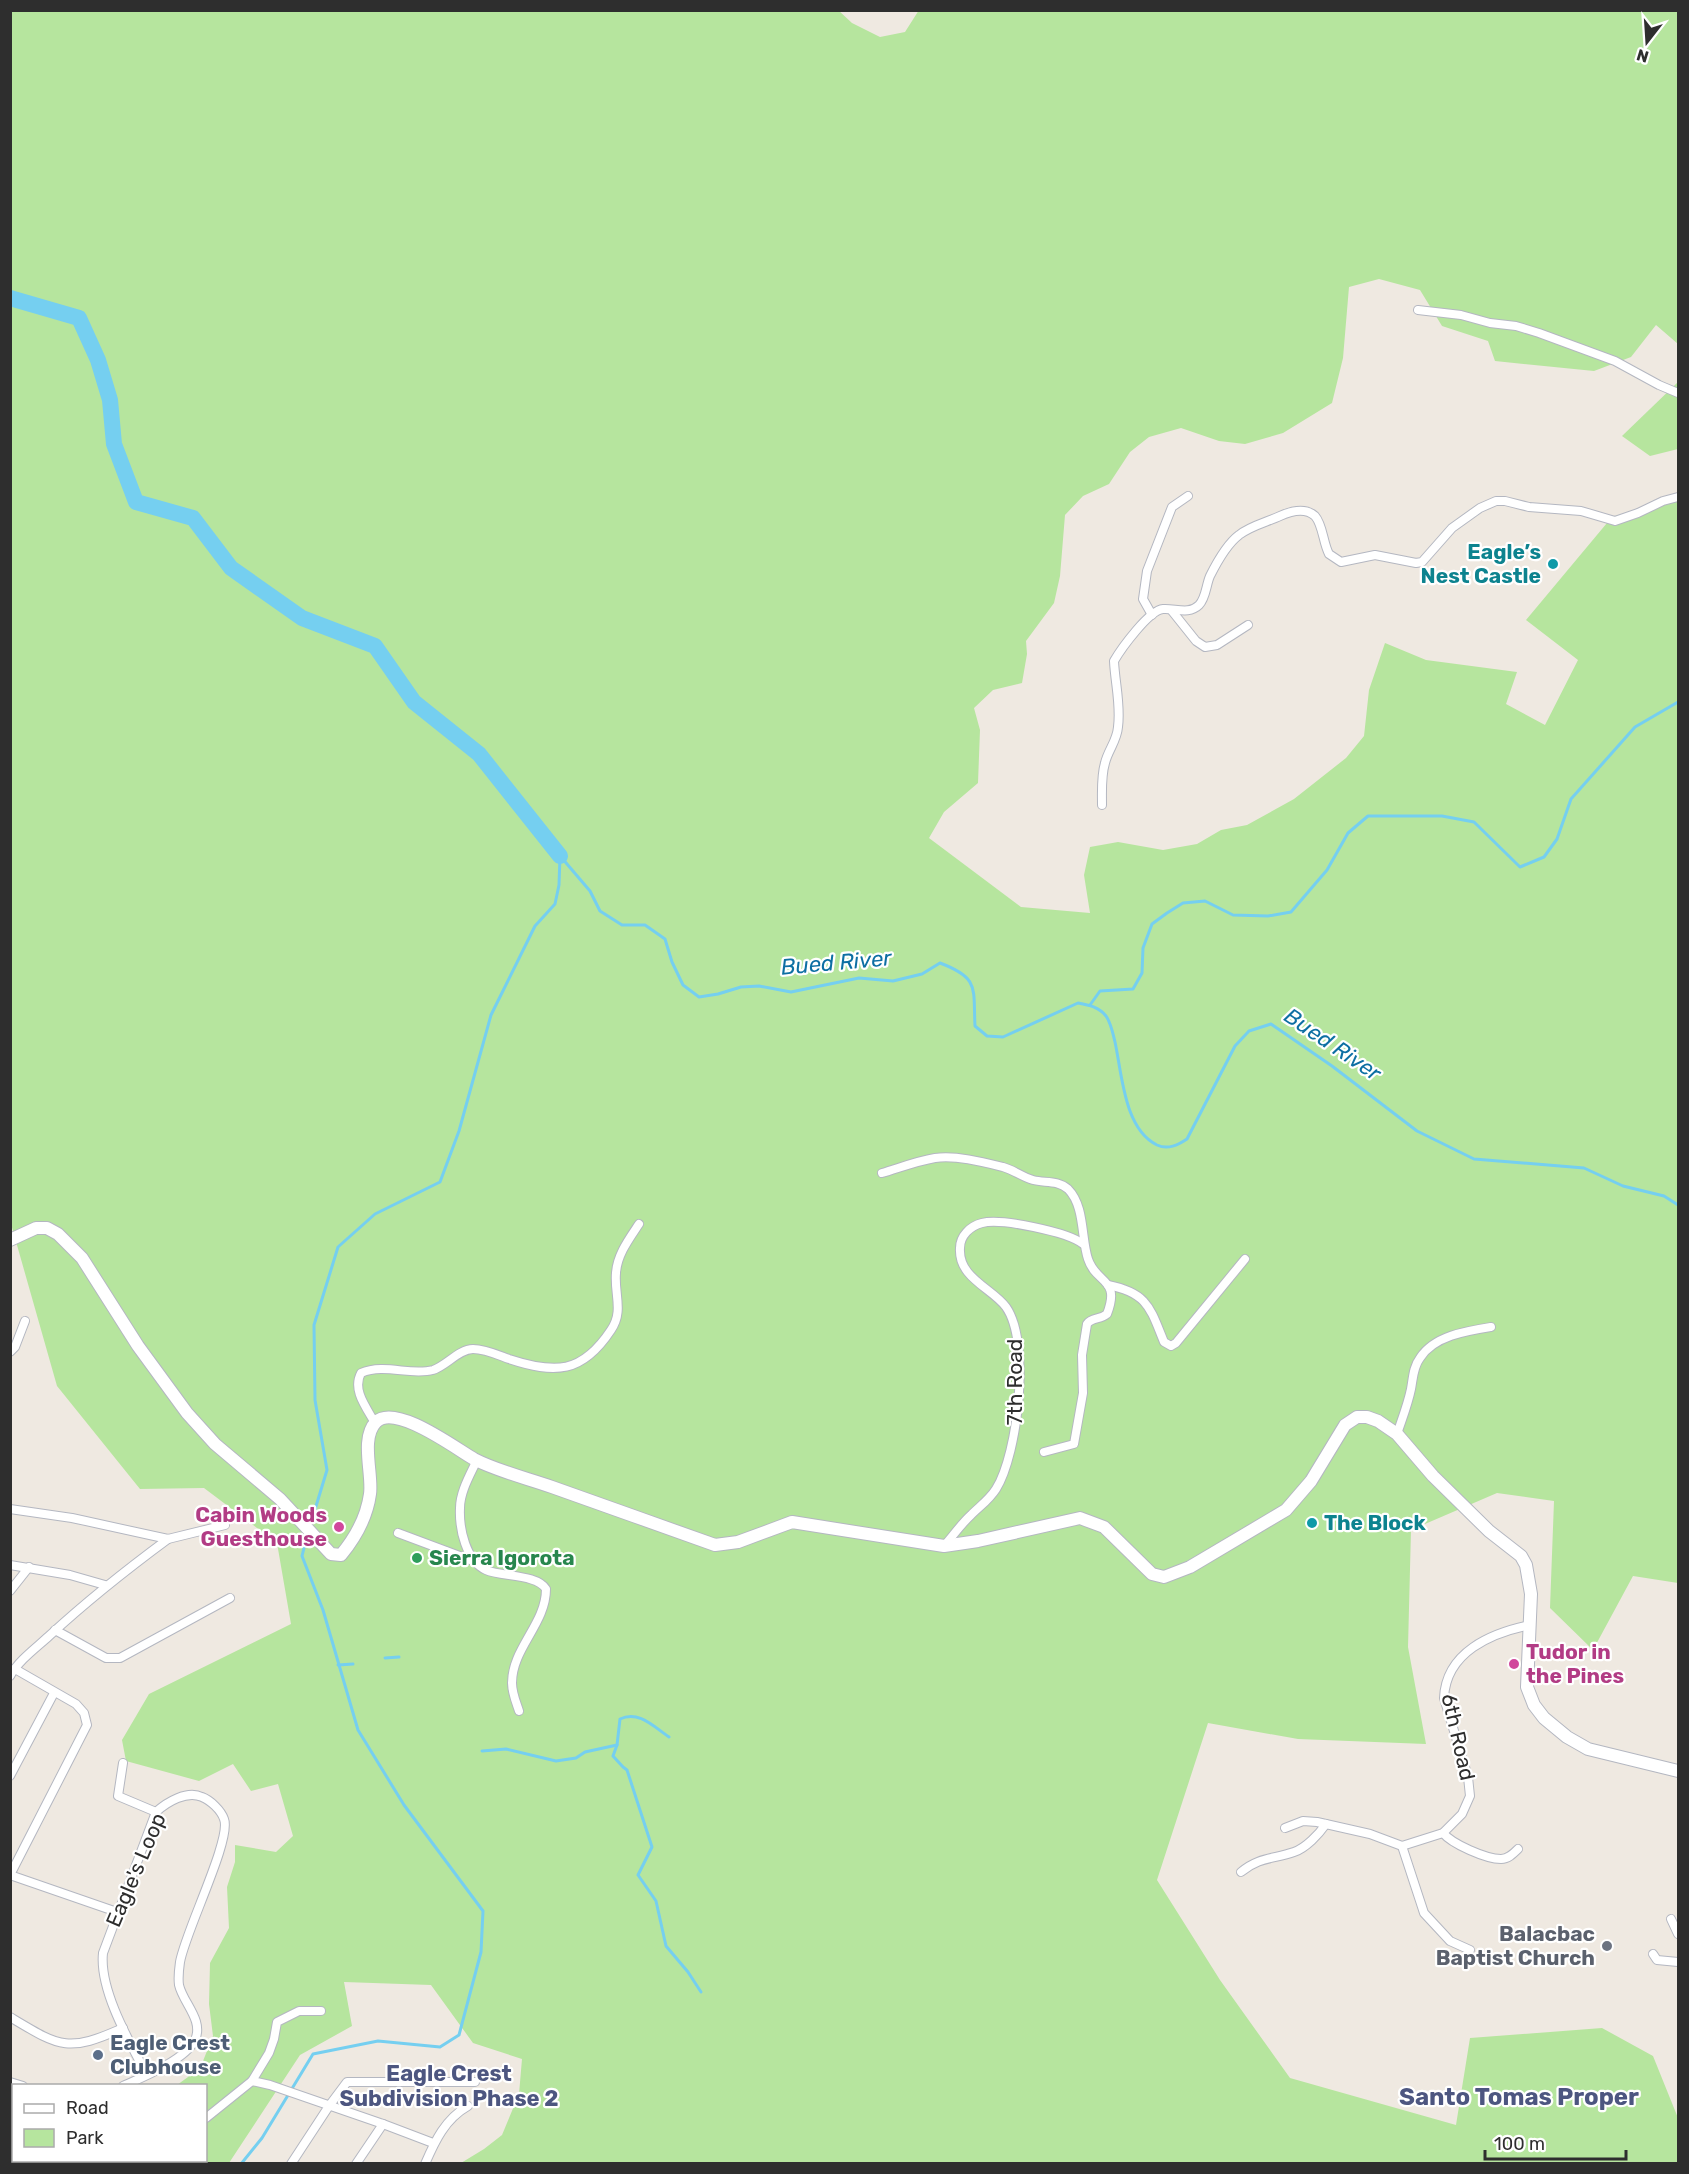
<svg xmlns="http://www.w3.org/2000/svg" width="1689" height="2174" viewBox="0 0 1689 2174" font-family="Rubik,sans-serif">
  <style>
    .green { fill: #b6e59e }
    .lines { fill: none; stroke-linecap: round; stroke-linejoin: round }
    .stream { stroke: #75cff0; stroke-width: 3 }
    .river { stroke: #75cff0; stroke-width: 16 }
    .minor-casing { stroke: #b4b7c1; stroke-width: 10 }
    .secondary-casing { stroke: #b4b7c1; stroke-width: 14 }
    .minor { stroke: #fff; stroke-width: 8 }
    .secondary { stroke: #fff; stroke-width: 12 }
    .culture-dot { fill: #0f9aa8; stroke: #fff; stroke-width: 2 }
    .hotel-dot { fill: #d1479c; stroke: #fff; stroke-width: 2 }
    .leisure-dot { fill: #2e9e5b; stroke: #fff; stroke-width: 2 }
    .worship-dot { fill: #6b7280; stroke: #fff; stroke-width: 2 }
    .service-dot { fill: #5c6f8a; stroke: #fff; stroke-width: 2 }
    .labels { text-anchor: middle; stroke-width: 4.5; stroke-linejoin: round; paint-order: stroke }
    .culture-label { font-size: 21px; font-weight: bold; fill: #0d838f; stroke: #fff; text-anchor: end }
    .street-label { font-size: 21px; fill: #2e2e2e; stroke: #fff }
    .hotel-label { font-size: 21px; font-weight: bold; fill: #b23c85; stroke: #fff; text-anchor: end }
    .leisure-label { font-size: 21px; font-weight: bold; fill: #27864d; stroke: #fff; text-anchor: start }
    .worship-label { font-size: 21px; font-weight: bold; fill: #5b616d; stroke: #fff; text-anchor: end }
    .service-label { font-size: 21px; font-weight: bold; fill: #4e5e75; stroke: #fff; text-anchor: start }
    .water-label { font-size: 22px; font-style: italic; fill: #0d6fa3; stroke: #fff }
    .neighbourhood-label { font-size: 22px; font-weight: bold; fill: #4d5680; stroke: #fff }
    .quarter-label { font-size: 24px; font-weight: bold; fill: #4d5680; stroke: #fff }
  </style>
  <rect width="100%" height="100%" fill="#efe9e1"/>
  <g class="green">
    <path d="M838,10L852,23L880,37L905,32L919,10L1678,11V344L1656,325L1631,357L1594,371L1495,361L1488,341L1442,326L1420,290L1379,279L1349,287L1343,358L1332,403L1283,433L1245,444L1219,441L1181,428L1149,437L1130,452L1109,484L1083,496L1065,515L1060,576L1054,603L1026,641L1027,654L1022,683L993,690L974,708L980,730L978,783L944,812L929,838L1021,907L1090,913L1084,875L1090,847L1118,842L1163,850L1197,844L1221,830L1247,825L1294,799L1346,758L1364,736L1369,690L1385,643L1426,660L1517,672L1506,704L1545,725L1578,660L1526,620L1612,517L1678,497V1583L1633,1576L1593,1650L1550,1608L1554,1501L1497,1493L1411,1530L1408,1647L1426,1744L1298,1739L1208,1723L1157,1880L1220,1980L1290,2078L1456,2125L1470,2038L1602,2028L1653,2056L1678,2118V2163H461L484,2149L502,2135L519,2094L522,2059L473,2043L431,1985L344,1982L352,2026L300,2055L229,2163L101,2164L97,2161L206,2160V2086L177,2085L188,2077L203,2061L213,2036L209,2004L210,1963L229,1928L227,1887L235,1862V1845L276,1852L293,1836L278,1784L251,1791L233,1764L199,1781L126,1761L122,1740L149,1694L291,1624L277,1543L204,1488L140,1489L57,1386L11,1224L10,11Z"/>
    <path d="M1678,382V449L1650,456L1622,436Z"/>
  </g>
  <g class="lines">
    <g class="stream">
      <path d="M561,857L590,891L600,911L622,925H645L665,939L672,962L683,985L699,997L718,994L741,987L759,986L791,992L859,978L893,981L922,974L940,963C980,978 973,988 975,1026L987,1036L1003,1037L1078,1003C1089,1005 1099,1007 1106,1016C1111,1023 1113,1034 1115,1042C1122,1074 1124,1129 1157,1145C1168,1150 1178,1145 1187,1139L1235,1046L1249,1031L1271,1024L1332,1066L1417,1131L1474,1159L1584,1168L1623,1186L1664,1196L1678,1205"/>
      <path d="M1090,1005L1100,991L1133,989L1142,973L1143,948L1152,924L1167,913L1183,903L1205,901L1233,915L1268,916L1291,912L1327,870L1348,833L1368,816H1442L1474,822L1520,867L1544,857L1557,839L1571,799L1635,727L1678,702"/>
      <path d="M310,1526L327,1470L315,1400L314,1325L338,1247L375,1214L440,1182L459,1131L491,1015L535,926L555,904L559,885L560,856"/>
      <path d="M385,1658L399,1657"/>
      <path d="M338,1665L353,1664"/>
      <path d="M617,1745L613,1756L623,1767L627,1770L652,1847L638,1875L656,1901L666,1946L688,1972L701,1992"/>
      <path d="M482,1751L506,1749L556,1761L576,1758L585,1752L617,1745L620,1719C639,1710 654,1727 669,1737"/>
      <path d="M241,2164L262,2138L313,2054L378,2041L440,2047L459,2035L481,1952L483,1911L404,1805L358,1730L323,1610L302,1556L307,1536"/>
    </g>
    <path class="river" d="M10,298L79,318L98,360L110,400L114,444L136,502L193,518L231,568L302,618L375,646L414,702L479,754L560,856"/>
    <defs>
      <g id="minor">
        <path d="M1418,310L1461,315L1490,323L1516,326L1539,333L1615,361L1659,385L1678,393"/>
        <path d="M1172,611L1196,641L1205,647L1217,645L1248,625"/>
        <path d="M1152,615L1143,599L1147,571L1172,507L1188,496"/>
        <path d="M1102,805C1102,791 1101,776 1105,763C1108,750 1117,741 1118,727C1121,705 1115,683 1114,661C1121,649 1149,610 1163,609C1175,608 1189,615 1199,605C1206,598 1206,585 1210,576C1217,562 1227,544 1239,535C1250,526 1267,522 1280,516C1291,511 1305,507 1315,516C1323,525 1323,543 1329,554L1341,562L1375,555L1416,563L1422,562L1452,528L1480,508L1496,501H1505L1529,507L1581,511L1615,521L1638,513L1663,501L1678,497"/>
        <path d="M882,1173C899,1168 917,1161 935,1158C956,1155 983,1162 1003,1167C1014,1170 1022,1177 1033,1180C1045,1183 1058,1180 1068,1189C1085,1206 1081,1238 1088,1259C1096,1284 1121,1278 1107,1314C1100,1320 1092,1317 1087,1324L1082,1355L1083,1393L1074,1444L1044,1452"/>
        <path d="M1108,1285C1148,1293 1150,1308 1164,1342L1171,1346L1176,1343L1245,1259"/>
        <path d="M10,1352L15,1347L25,1321"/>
        <path d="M375,1423C366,1407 352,1390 361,1373C385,1363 410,1376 433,1370C446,1366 459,1349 473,1349C485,1349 498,1355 509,1359C555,1374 582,1374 611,1330C624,1311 614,1294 616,1273C617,1255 629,1239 639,1224"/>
        <path d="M1397,1434C1402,1419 1408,1404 1411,1389C1413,1379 1413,1367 1420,1358C1434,1336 1466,1331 1491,1327"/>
        <path d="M477,1460C470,1475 460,1492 460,1508C459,1529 466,1561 486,1570C501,1577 537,1574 546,1589C546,1624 512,1648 512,1683C512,1693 516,1702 519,1711"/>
        <path d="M10,1509L72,1518L168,1539L225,1525"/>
        <path d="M398,1533L473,1561"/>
        <path d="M944,1546C953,1536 961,1524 971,1515C980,1506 989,1500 996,1489C1018,1454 1031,1342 1006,1307C992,1288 958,1278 960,1248C960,1236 970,1226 982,1223C1001,1218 1068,1232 1083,1244"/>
        <path d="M10,1565L70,1575L105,1585"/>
        <path d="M10,1591L29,1567"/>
        <path d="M55,1630L106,1658H120L230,1598"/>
        <path d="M10,1676C19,1660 36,1648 49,1636C87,1601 126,1570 168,1539"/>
        <path d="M123,1763L118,1796L156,1812"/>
        <path d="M10,1776L54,1693"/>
        <path d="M1285,1828L1303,1821L1317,1822L1370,1834L1402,1846L1443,1833L1462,1814L1470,1796L1468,1777L1444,1698C1446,1652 1491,1633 1530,1625"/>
        <path d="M1443,1833C1452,1844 1486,1859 1501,1859C1508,1859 1513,1854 1518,1849"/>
        <path d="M1402,1846L1424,1913L1450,1941L1470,1950"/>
        <path d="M1241,1872C1259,1857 1274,1859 1294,1852C1306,1848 1319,1834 1326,1824"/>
        <path d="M10,1875L87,1725L84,1713L76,1704L15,1669"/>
        <path d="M10,1875L117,1912"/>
        <path d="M1671,1919L1678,1934"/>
        <path d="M1653,1954L1657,1960L1678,1962"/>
        <path d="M10,2017C60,2047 67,2053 123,2028"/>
        <path d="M252,2081L269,2053L274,2039L277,2022L299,2011H321"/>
        <path d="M10,2082L23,2086"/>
        <path d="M123,2086C143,2077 185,2060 195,2040C204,2020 183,2003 179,1985C178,1978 179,1969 180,1962C185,1932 232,1839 224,1819C221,1810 210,1800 202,1797C187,1790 167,1802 156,1812L103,1953C99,1990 130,2043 147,2075"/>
        <path d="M206,2118L252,2081L270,2085L383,2124L433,2143"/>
        <path d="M10,2136L14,2137"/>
        <path d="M104,2160L105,2164"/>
        <path d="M291,2164L329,2106L347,2082H475"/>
        <path d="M356,2164L383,2124"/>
        <path d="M425,2164C435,2141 445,2119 468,2106"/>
      </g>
      <path id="secondary" d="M10,1240L36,1228H47L58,1234L82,1258L138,1346L187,1413L215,1444L280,1499L331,1554L341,1555C355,1538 367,1516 370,1494C373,1475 360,1438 376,1422C395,1403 455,1448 474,1459C497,1471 526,1478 552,1487C606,1506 661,1526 715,1545L738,1542L792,1522L944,1546L978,1541L1080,1518L1104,1527L1152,1574L1164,1577L1190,1567L1286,1510L1311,1481L1345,1425L1357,1417H1367L1378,1421L1397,1434L1433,1476L1489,1531L1521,1556L1526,1565L1531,1594L1527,1687L1534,1705L1544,1718L1567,1737L1588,1749L1678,1771"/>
    </defs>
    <use href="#minor" class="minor-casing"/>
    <use href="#secondary" class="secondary-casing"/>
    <use href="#minor" class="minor"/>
    <use href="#secondary" class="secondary"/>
  </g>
  <g class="culture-dot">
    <circle cx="1553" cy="564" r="6"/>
    <circle cx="1312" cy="1523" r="6"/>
  </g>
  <g class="hotel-dot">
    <circle cx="339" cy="1527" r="6"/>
    <circle cx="1514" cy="1664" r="6"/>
  </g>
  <circle class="leisure-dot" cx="417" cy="1558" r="6"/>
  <circle class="worship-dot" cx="1607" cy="1946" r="6"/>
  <circle class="service-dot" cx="98" cy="2055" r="6"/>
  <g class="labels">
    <g class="culture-label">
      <text x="1541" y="559">Eagle’s<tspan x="1541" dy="24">Nest Castle</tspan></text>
      <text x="1324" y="1530" text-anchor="start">The Block</text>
    </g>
    <g class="street-label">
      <text transform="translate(1015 1382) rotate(-90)" y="7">7th Road</text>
      <text transform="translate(1458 1737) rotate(77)" y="7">6th Road</text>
      <text transform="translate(136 1870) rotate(-67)" y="7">Eagle's Loop</text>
    </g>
    <g class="hotel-label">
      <text x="327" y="1522">Cabin Woods<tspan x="327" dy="24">Guesthouse</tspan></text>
      <text x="1526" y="1659" text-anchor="start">Tudor in<tspan x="1526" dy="24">the Pines</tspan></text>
    </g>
    <g class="leisure-label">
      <text x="429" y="1565">Sierra Igorota</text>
    </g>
    <g class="worship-label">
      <text x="1595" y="1941">Balacbac<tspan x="1595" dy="24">Baptist Church</tspan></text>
    </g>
    <g class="service-label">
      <text x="110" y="2050">Eagle Crest<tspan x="110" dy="24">Clubhouse</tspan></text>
    </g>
    <g class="water-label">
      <text transform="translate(836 962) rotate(-5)" y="8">Bued River</text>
      <text transform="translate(1333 1044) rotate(34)" y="8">Bued River</text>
    </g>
    <g class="neighbourhood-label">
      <text x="449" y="2081">Eagle Crest<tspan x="449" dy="25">Subdivision Phase 2</tspan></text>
    </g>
    <g class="quarter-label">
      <text x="1519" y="2105">Santo Tomas Proper</text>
    </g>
  </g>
  <rect width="1689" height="2174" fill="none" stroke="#2e2e2e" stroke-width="24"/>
  <rect x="12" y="2084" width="195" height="78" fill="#ffffff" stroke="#ababab" stroke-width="1.5"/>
  <rect x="24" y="2104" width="30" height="9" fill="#ffffff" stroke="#ababab" stroke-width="1.5"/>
  <text x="66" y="2114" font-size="18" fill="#2e2e2e">Road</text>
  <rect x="24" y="2129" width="30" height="18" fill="#b6e59e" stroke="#ababab" stroke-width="1.5"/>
  <text x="66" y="2144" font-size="18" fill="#2e2e2e">Park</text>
  <g transform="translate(1647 42) rotate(197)" stroke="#ffffff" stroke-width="4.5" paint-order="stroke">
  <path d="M0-4.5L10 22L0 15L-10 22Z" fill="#2e2e2e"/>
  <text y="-9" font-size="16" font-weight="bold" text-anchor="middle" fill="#2e2e2e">N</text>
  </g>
  <path d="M1485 2150v9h141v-9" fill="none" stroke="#2e2e2e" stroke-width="3"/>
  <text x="1494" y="2150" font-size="18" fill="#2e2e2e" stroke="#ffffff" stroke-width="4.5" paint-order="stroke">100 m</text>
</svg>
